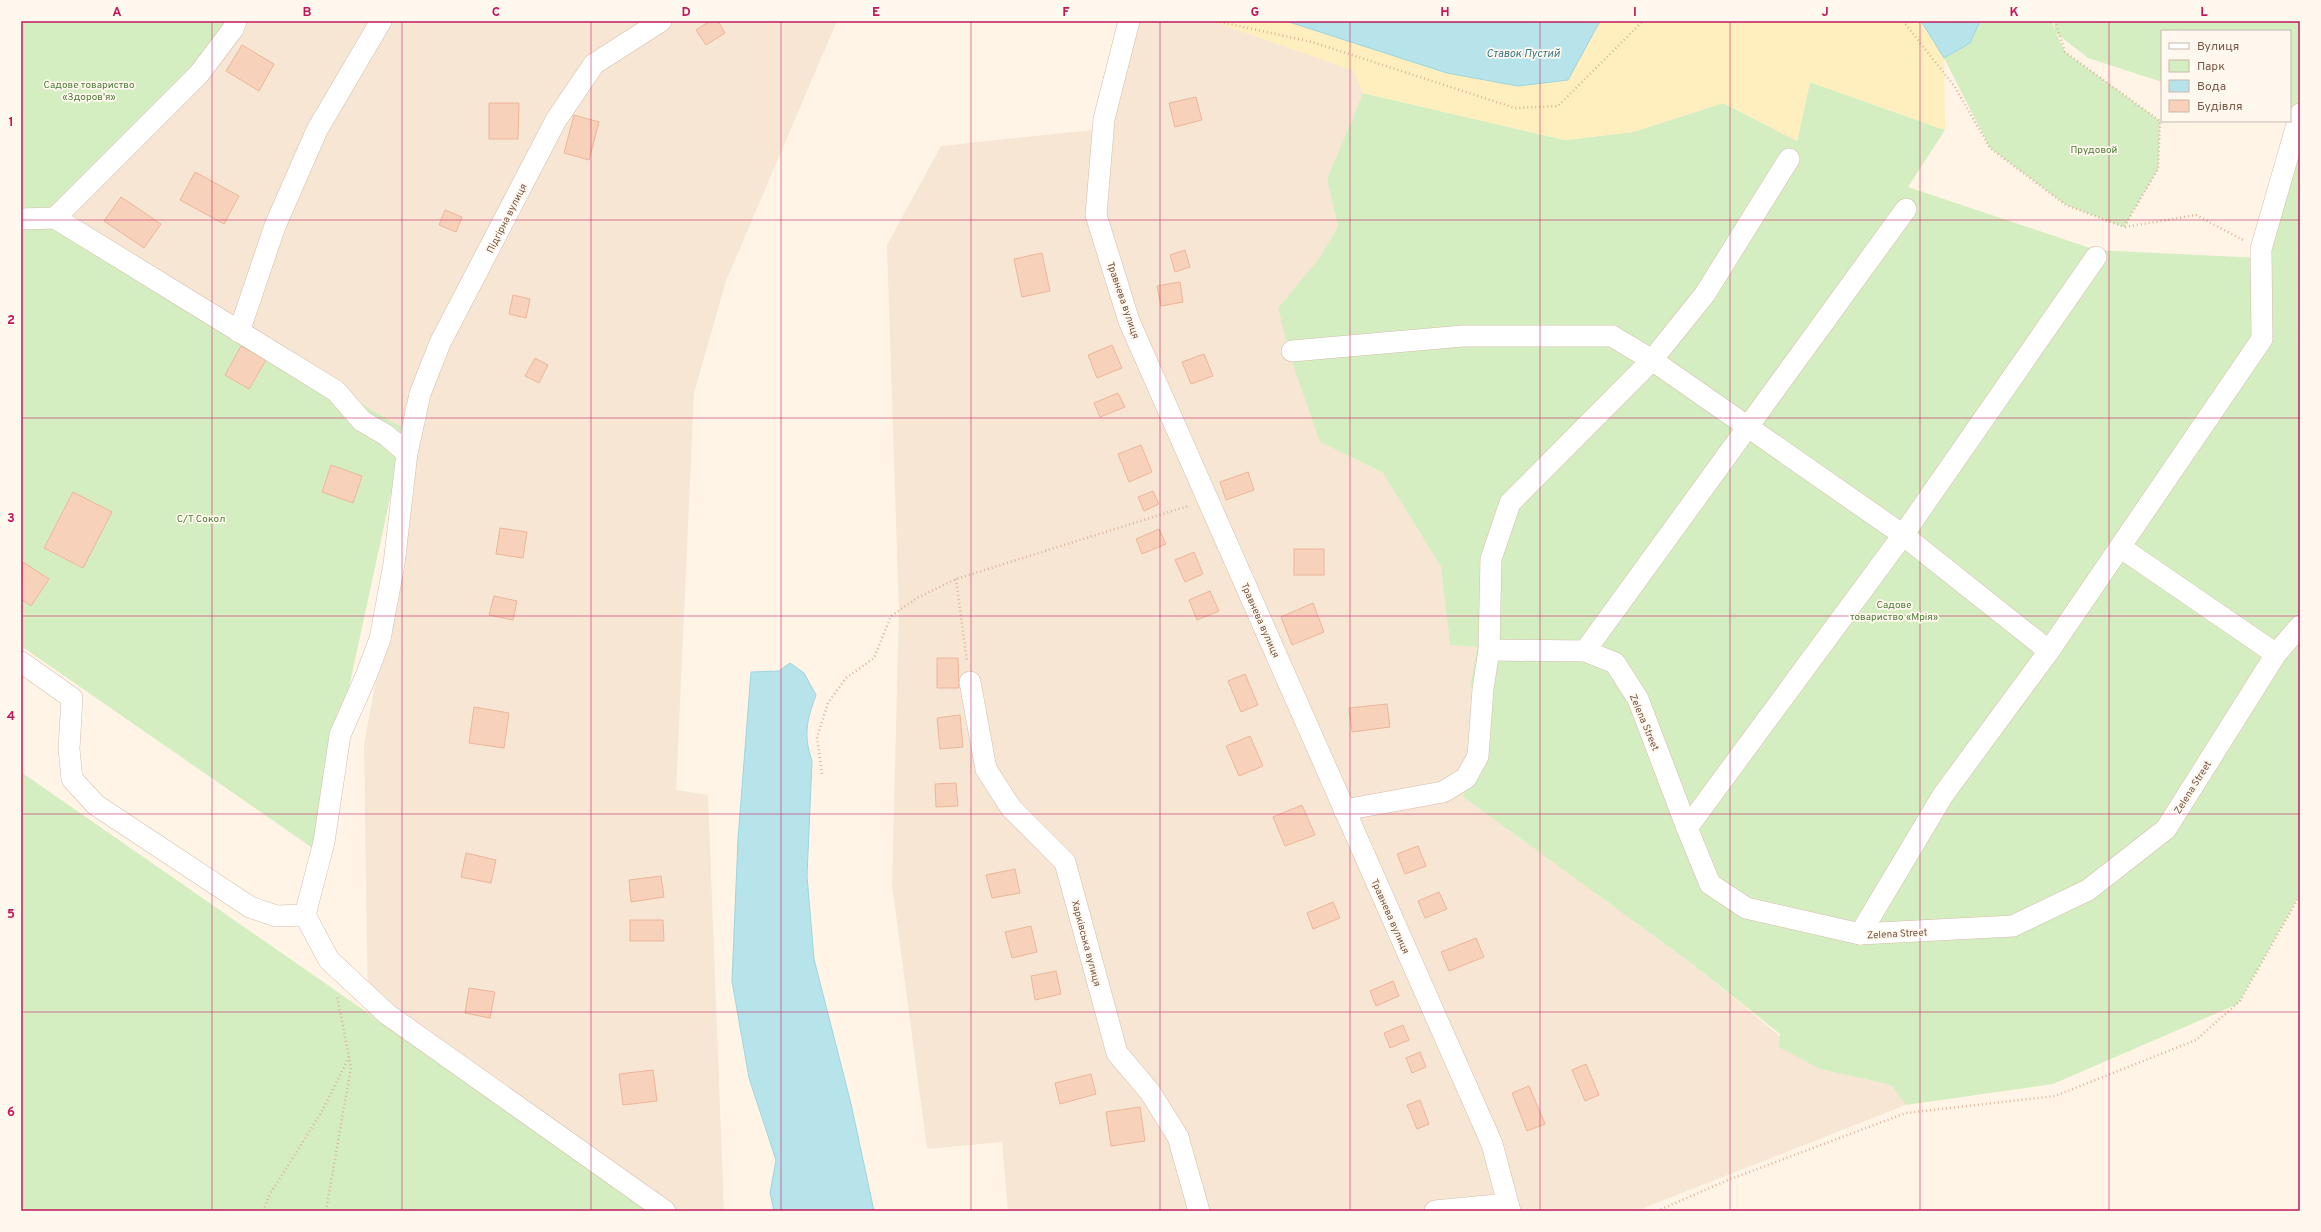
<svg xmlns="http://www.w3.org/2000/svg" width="2321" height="1232" viewBox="0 0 2321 1232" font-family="Overpass,sans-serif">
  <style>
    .residential { fill: #f7e6d3 }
    .green { fill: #d5eec1 }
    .sand { fill: #ffefbf }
    .water { fill: #b7e4eb; stroke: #9cd5de }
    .building { fill: #f7d1ba; stroke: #ecb698 }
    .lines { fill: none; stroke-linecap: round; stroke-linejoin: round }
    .minor-casing { stroke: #d5bdac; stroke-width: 22 }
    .path { stroke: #ddb49c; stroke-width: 2.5; stroke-dasharray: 1 3; stroke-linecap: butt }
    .minor { stroke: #fff; stroke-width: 21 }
    .grid { fill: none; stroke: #c2185b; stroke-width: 1; stroke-opacity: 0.55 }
    .labels { text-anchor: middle; stroke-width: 3.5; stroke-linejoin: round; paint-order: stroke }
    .park-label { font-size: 10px; fill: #4f7c3b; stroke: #fff8ee }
    .street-label { font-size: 10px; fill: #7b5847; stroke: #fff8ee }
    .water-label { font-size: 11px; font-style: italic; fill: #387782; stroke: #fff8ee }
    .neatline { fill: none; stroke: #c2185b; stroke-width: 1.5 }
    .grid-label { font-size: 13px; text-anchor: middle; font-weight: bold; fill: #c2185b }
  </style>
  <rect width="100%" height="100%" fill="#fff4e5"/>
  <g class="residential">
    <path d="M238,21H837L726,281L694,393L676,790L708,795L724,1211H649L368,1013L364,745L392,593L405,429L56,225Z"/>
    <path d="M1127,21H1222L1354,71L1363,93L1327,179L1338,227L1318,260L1320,442L1383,473L1441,567L1450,645L1477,646L1470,687L1494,692L1484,766L1462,796L1691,963L1820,1069L1891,1085L1906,1105L1636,1211H1008L1002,1142L927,1149L892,884L899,612L887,245L941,146L1102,129Z"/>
  </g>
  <g class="green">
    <path d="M21,21H238L56,225L405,429L314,849L21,646Z"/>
    <path d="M1980,21H2052L2055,30L2054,21H2300V894L2238,1004L2053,1084L1906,1105L1891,1085L1820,1069L1779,1047L1780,1034L1691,963L1462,796L1484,766L1494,692L1470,687L1477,647L1450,645L1441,567L1383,473L1320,442L1291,359L1278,308L1318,260L1338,227L1327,179L1363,93L1565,140L1633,132L1723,103L1797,141L1810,82L1945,130L1908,187L2096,250L2260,258L2293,125L2282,121H2290V31H2162V82L2088,58L2056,33L2065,52L2160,121L2158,169L2124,227L2066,205L1990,148L1944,58L1970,43Z"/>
    <path d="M21,772L368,1013L649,1211H21Z"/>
  </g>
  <path class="sand" d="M1212,21H1286L1447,73L1519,86L1568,80L1600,21H1921L1944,58L1945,130L1810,82L1797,141L1723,103L1633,132L1565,140L1363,93L1354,71Z"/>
  <g class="water">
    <path d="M1286,21H1600L1568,80L1518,86L1447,73Z"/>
    <path d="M1921,21H1980L1970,43L1944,58Z"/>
    <path d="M790,663L804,673L816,695C807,720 803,734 812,761L807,876L814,959L851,1104L874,1211H774L770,1193L776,1160L749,1078L732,981L738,839L751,672L779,671Z"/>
  </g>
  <g class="building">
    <path d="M710,21H718L725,33L706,45L696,30Z"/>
    <path d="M242,45L274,64L259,91L226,71Z"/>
    <path d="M1196,97L1202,120L1175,127L1169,103Z"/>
    <path d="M489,103H519L518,139H489Z"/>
    <path d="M574,115L599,122L589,160L564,153Z"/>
    <path d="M195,172L239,196L224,224L180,200Z"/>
    <path d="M121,197L161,224L144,248L104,221Z"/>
    <path d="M445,210L462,217L456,232L439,225Z"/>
    <path d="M1185,250L1190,267L1175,272L1170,255Z"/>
    <path d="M1042,253L1050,291L1022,297L1014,259Z"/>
    <path d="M1180,282L1183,302L1161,306L1157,286Z"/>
    <path d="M513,295L530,299L526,318L509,314Z"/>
    <path d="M1112,345L1122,368L1097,378L1088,355Z"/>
    <path d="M241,346L266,360L249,389L225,375Z"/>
    <path d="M1204,354L1213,376L1191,384L1182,362Z"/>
    <path d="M535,358L548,365L539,383L525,376Z"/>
    <path d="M1118,393L1125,407L1100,417L1094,403Z"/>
    <path d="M1141,445L1152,472L1129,482L1118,454Z"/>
    <path d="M331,465L362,476L353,503L322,492Z"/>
    <path d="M1248,472L1254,490L1226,500L1220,482Z"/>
    <path d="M1153,491L1159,504L1144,511L1138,497Z"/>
    <path d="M73,492L112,512L83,568L44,548Z"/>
    <path d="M500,528L527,532L523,558L496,554Z"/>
    <path d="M1159,529L1166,544L1142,554L1136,539Z"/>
    <rect x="1294" y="549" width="30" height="26"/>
    <path d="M1194,552L1203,574L1185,582L1175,560Z"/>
    <path d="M23,562L49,579L31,606L21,599Z"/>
    <path d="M1210,591L1219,611L1197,620L1189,600Z"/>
    <path d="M494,596L517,601L513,620L489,615Z"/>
    <path d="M1313,603L1324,632L1292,645L1281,617Z"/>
    <path d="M937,658H958L959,688H937Z"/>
    <path d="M1245,674L1258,705L1241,712L1228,681Z"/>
    <path d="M1387,704L1390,727L1352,732L1349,708Z"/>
    <path d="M474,707L509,713L504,748L469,743Z"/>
    <path d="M960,715L963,747L940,749L937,718Z"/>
    <path d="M1250,736L1263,766L1239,776L1226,746Z"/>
    <path d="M956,783L958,806L936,807L935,784Z"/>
    <path d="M1302,805L1315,835L1285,846L1273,817Z"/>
    <path d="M1418,846L1426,866L1405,874L1397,854Z"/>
    <path d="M466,853L496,860L491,883L461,877Z"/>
    <path d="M1015,869L1020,893L992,898L986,875Z"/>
    <path d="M661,876L664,897L631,902L629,880Z"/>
    <path d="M1439,892L1447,909L1425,918L1418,901Z"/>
    <path d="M1333,902L1340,918L1313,929L1307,913Z"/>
    <path d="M630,920H663L664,941H630Z"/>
    <path d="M1031,926L1037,952L1012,958L1005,932Z"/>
    <path d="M1476,938L1484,957L1449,971L1441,952Z"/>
    <path d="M1056,971L1061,994L1035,1000L1031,976Z"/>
    <path d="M1393,981L1399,996L1376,1006L1370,991Z"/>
    <path d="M469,988L495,992L490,1018L465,1013Z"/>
    <path d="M1403,1025L1409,1040L1390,1048L1384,1033Z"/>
    <path d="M1420,1052L1426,1067L1412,1073L1406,1058Z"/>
    <path d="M1586,1064L1599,1095L1585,1101L1572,1070Z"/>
    <path d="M653,1070L657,1101L623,1105L619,1074Z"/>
    <path d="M1091,1074L1096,1094L1060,1104L1055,1083Z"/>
    <path d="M1529,1086L1545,1124L1527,1131L1512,1093Z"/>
    <path d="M1420,1100L1429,1124L1417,1129L1407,1105Z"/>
    <path d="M1140,1107L1145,1141L1111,1146L1106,1112Z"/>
  </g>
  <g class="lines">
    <defs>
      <g id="minor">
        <path d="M661,21L594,64L556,120L440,343L420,394L407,453L394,564L380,639L366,676L340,735L324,842L305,915L329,960L387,1014L665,1211"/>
        <path d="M1129,21L1104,119L1096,215L1129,321L1492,1144L1510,1211"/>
        <path d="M55,218L199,74L233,29L236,21"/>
        <path d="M21,219L55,218L336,391L362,421L386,435L407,453"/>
        <path d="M239,332L275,226L317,130L381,21"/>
        <path d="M1292,351L1463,336H1612L1652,360L1903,535L2049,651"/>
        <path d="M2120,547L2276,654"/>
        <path d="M1489,650L1585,651L1615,663L1638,699L1687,828L1710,884L1746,908L1860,934L2013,926L2088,890L2166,829L2276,654L2300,626"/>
        <path d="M1585,651L1906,209"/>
        <path d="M21,662L72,698L69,749L72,779L96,805L250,907L276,916L305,915"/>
        <path d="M970,682L986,769L1011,808L1065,862L1117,1053L1150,1092L1178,1137L1199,1211"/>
        <path d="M1344,810L1443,792L1466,778L1478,756L1483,689L1489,650L1491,559L1510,503L1652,360L1705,294L1789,159"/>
        <path d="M1687,828L1903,535L2096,257"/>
        <path d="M1860,934L1943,795L2049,651L2262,339L2261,249L2300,114"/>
        <path d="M1435,1211L1507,1204"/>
      </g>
    </defs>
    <use href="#minor" class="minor-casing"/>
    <g class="path">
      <path d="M1216,21L1312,42L1515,108L1558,106L1643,21"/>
      <path d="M1903,21L1955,87L1990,148L2066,205L2124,227L2158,169L2160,121L2065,52L2055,21"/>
      <path d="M2125,227L2196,215L2243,240"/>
      <path d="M956,579L967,662"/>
      <path d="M822,774L817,737L828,703L846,678L874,658L891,616L917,598L956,579L1188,506"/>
      <path d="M263,1211L270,1194L321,1113L349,1057"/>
      <path d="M326,1211L351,1067L337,996"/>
      <path d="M1657,1211L1728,1180L1906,1113L2055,1096L2196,1040L2240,1001L2300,895"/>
    </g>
    <use href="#minor" class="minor"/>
  </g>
  <path class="grid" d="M212,21V1211M402,21V1211M591,21V1211M781,21V1211M971,21V1211M1160,21V1211M1350,21V1211M1540,21V1211M1730,21V1211M1920,21V1211M2109,21V1211M21,220H2300M21,418H2300M21,616H2300M21,814H2300M21,1012H2300"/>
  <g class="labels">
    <g class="park-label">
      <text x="89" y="88">Садове товариство<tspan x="89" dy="12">«Здоров'я»</tspan></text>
      <text x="2094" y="153">Прудовой</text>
      <text x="201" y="522">С/Т Сокол</text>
      <text x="1894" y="608">Садове<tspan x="1894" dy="12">товариство «Мрія»</tspan></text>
    </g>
    <g class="street-label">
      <text transform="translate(506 218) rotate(-63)" y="4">Підгірна вулиця</text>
      <text transform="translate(1124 300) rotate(71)" y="4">Травнева вулиця</text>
      <text transform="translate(1261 620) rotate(66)" y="4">Травнева вулиця</text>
      <text transform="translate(1645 722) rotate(67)" y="4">Zelena Street</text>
      <text transform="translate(2192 787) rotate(-58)" y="4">Zelena Street</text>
      <text transform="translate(1391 916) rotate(66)" y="4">Травнева вулиця</text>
      <text transform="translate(1897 933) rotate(-3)" y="4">Zelena Street</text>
      <text transform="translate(1087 943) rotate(75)" y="4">Харківська вулиця</text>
    </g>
    <g class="water-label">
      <text x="1523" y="57">Ставок Пустий</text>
    </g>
  </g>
  <rect width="2321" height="1232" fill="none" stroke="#fff8ee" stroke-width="44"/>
  <rect x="2161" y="30" width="130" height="92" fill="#fff8ee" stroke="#cab8ab"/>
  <rect x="2169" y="43" width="20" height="6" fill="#ffffff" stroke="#cab8ab"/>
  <text x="2197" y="50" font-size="12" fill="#7b5847">Вулиця</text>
  <rect x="2169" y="60" width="20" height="12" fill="#d5eec1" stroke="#cab8ab"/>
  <text x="2197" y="70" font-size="12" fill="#7b5847">Парк</text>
  <rect x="2169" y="80" width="20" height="12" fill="#b7e4eb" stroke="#cab8ab"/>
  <text x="2197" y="90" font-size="12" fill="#7b5847">Вода</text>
  <rect x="2169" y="100" width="20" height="12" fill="#f7d1ba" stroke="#cab8ab"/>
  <text x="2197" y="110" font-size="12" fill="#7b5847">Будівля</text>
  <rect x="22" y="22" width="2277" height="1188" class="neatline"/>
  <g class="grid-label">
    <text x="117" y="16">A</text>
    <text x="307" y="16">B</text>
    <text x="496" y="16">C</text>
    <text x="686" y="16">D</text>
    <text x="876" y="16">E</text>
    <text x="1066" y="16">F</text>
    <text x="1255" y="16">G</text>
    <text x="1445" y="16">H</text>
    <text x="1635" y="16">I</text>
    <text x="1825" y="16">J</text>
    <text x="2014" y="16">K</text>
    <text x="2204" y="16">L</text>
    <text x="11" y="126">1</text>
    <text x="11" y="324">2</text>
    <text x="11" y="522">3</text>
    <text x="11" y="720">4</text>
    <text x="11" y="918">5</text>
    <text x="11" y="1116">6</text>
  </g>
</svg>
